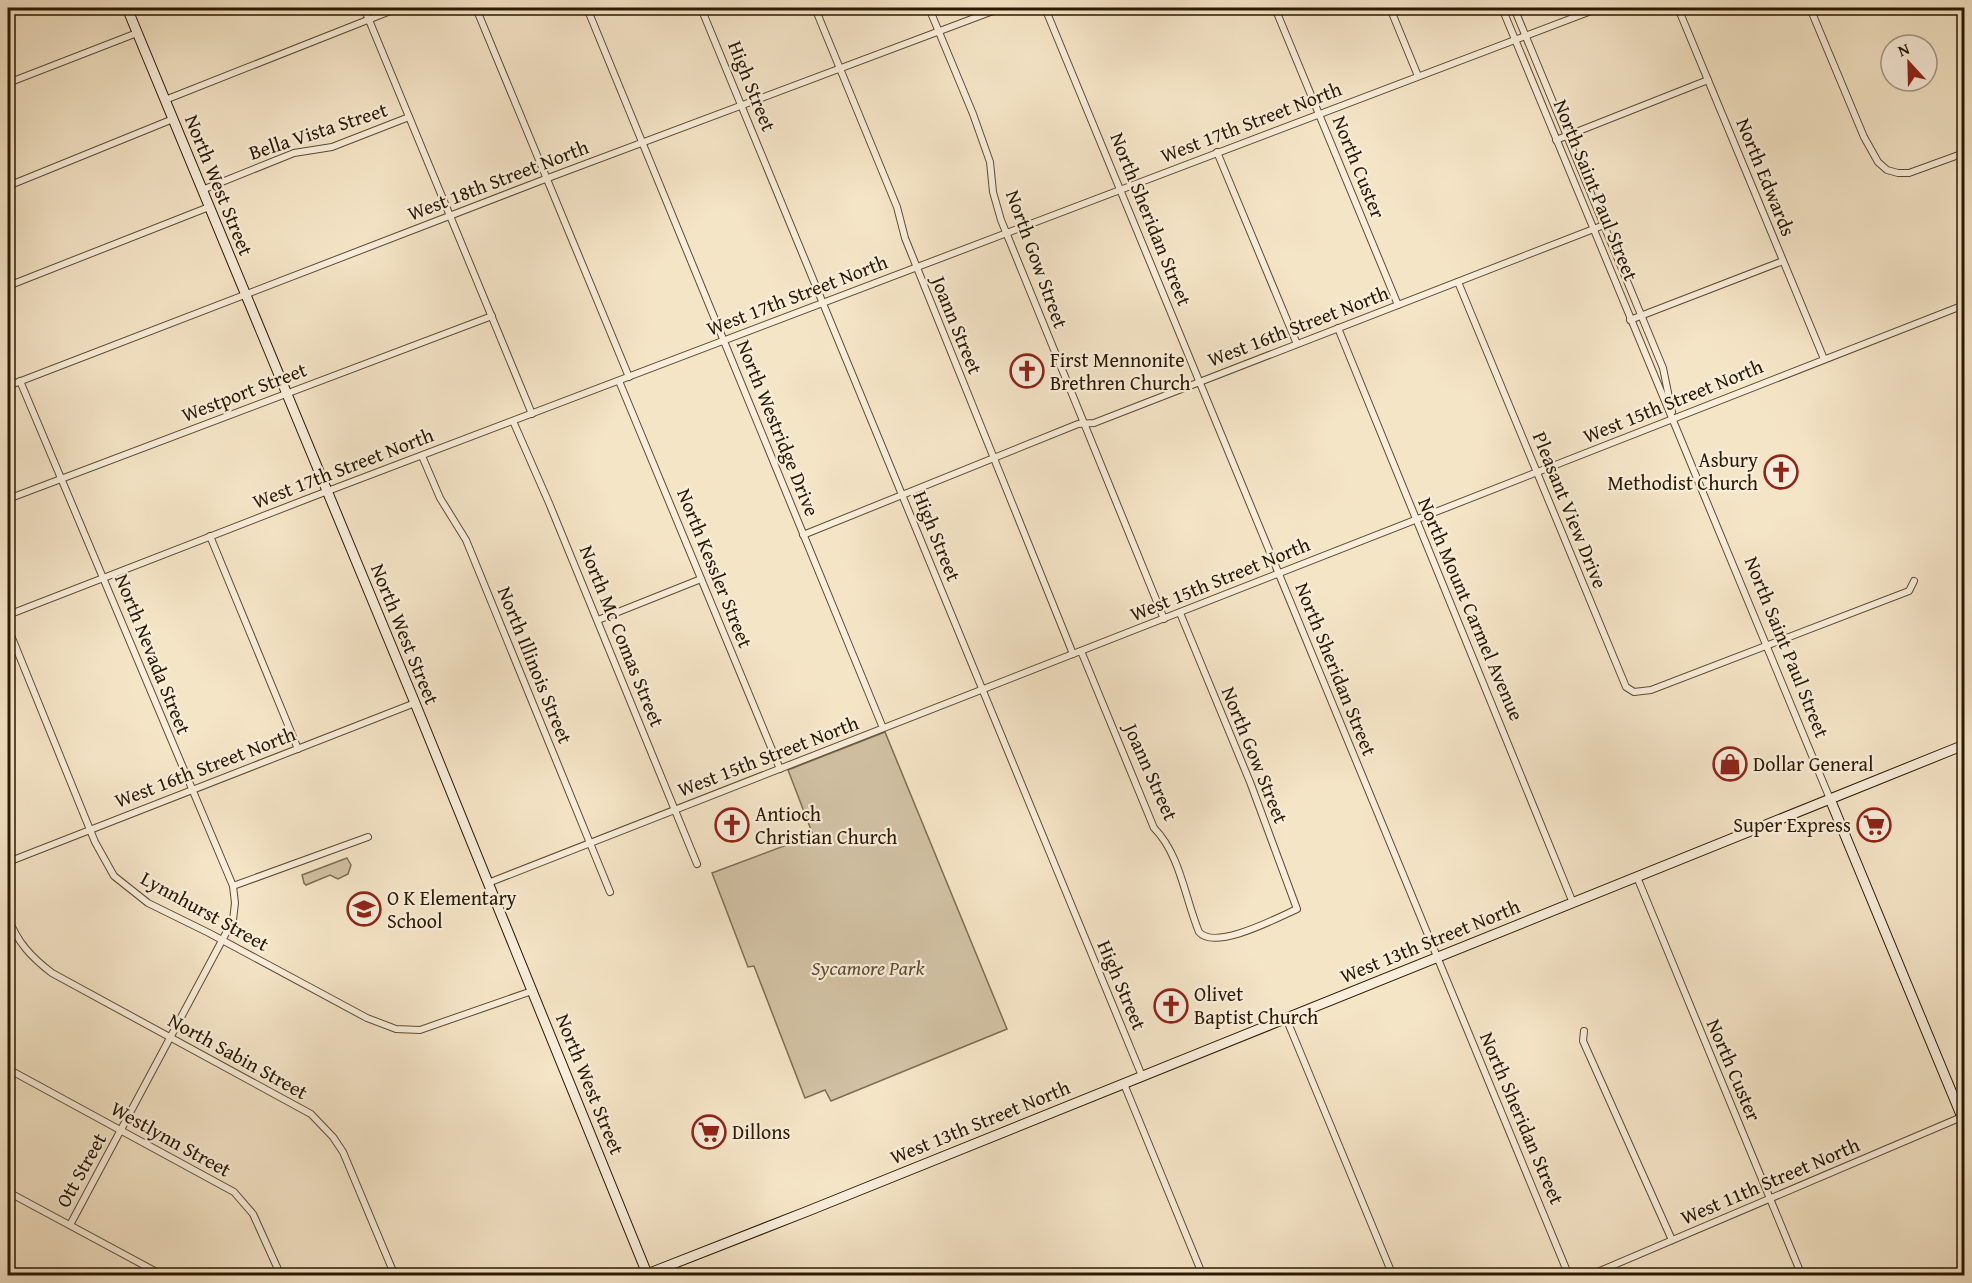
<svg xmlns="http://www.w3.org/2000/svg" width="1972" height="1283" viewBox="0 0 1972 1283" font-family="'Gentium Book Plus',serif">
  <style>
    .green { fill: #d2c2a5; stroke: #7e6e53; stroke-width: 1.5 }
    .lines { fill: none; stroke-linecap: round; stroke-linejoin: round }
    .street-casing { stroke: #5d4c32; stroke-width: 8 }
    .secondary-casing { stroke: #2a1901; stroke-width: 11 }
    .street { stroke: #f8eedb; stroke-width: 6 }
    .secondary { stroke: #f8eedb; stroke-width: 9 }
    .labels { text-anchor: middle; stroke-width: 4.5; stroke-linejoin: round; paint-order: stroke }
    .street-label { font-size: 20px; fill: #2a1901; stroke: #f8eedb }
    .poi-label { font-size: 20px; fill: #2a1901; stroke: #f8eedb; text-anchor: start }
    .park-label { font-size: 20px; font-style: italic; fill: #5c4c32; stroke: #f8eedb }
  </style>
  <rect width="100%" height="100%" fill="#f5e5c7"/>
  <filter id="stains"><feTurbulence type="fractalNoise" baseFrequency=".00333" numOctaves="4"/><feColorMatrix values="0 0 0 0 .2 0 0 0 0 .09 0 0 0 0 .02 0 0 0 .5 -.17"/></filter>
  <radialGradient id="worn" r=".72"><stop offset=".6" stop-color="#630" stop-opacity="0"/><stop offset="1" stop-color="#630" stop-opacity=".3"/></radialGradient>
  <g class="green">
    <path d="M885,732L1007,1029L831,1101L825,1090L805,1098L754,966L748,967L712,873L813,835L788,770Z"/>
    <path d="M347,858L351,865L348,874L338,879L330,875L306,885L304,883L302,875Z"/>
  </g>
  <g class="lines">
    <defs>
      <g id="street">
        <path d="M364,8L532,414"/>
        <path d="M476,8L629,377"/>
        <path d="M587,8L883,728"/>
        <path d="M701,8L1142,1076"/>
        <path d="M815,8L897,207L905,238L1073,654"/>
        <path d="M929,8L973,114L990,162L993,192L1001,220L1164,619"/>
        <path d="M1045,8L1569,1276"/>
        <path d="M1275,8L1398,305"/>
        <path d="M1390,8L1418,76"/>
        <path d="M1502,8L1830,799"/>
        <path d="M1514,8L1663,368L1672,412"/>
        <path d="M1678,8L1824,359"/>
        <path d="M1810,8L1864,137L1878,162L1887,170L1898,173H1909L1964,153"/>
        <path d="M1964,8V9"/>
        <path d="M8,83L137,33"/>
        <path d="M165,100L398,8"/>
        <path d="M1556,140L1708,80"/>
        <path d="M1217,152L1297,344"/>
        <path d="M8,186L173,119"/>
        <path d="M202,190L294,153L332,147L409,117"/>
        <path d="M1458,282L1626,687L1634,692L1651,690L1909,591L1914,581"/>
        <path d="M8,286L209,207"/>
        <path d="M1630,320L1783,261"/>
        <path d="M1338,328L1573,903"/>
        <path d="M20,381L233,886L235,903L233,920L70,1225"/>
        <path d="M619,381L780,769"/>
        <path d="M8,386L548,178L1001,8"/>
        <path d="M513,421L549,503L697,864"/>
        <path d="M422,456L440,498L466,540L610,892"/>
        <path d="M8,499L492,316"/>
        <path d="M803,535L1078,424L1094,423L1604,225"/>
        <path d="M210,536L298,749"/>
        <path d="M8,615L312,497L1599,8"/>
        <path d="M598,620L701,579"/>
        <path d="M8,628L95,842L114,876L148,903L209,933L367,1018L396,1029L420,1030L532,991"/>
        <path d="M1081,651L1154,828C1180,854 1185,898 1199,932C1215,951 1277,918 1297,909L1250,782L1180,613"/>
        <path d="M8,862L415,703"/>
        <path d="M1637,877L1802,1276"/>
        <path d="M488,883L1964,305"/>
        <path d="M233,886L368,837"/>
        <path d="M8,917C17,942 31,957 52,973L311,1114L333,1137L343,1152L395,1276"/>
        <path d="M1286,1018L1393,1276"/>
        <path d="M1584,1031L1583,1041L1672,1240"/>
        <path d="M8,1069L234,1192L253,1214L281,1276"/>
        <path d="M1124,1084L1203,1276"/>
        <path d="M8,1192L164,1276"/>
        <path d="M1588,1276L1964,1116"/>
      </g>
      <g id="secondary">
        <path d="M127,8L415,703L648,1276"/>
        <path d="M1830,799L1964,1122"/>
        <path d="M642,1276L808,1211L1964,745"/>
      </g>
    </defs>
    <use href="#street" class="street-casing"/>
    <use href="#secondary" class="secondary-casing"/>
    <use href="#street" class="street"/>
    <use href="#secondary" class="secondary"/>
  </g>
  <defs>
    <symbol id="church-ring" viewBox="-11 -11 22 22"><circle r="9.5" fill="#f8eedb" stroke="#8f2418" stroke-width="1.5"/><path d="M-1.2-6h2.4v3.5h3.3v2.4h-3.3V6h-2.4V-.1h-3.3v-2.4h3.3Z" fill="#8f2418"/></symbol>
    <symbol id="shop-ring" viewBox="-11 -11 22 22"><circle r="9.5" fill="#f8eedb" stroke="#8f2418" stroke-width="1.5"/><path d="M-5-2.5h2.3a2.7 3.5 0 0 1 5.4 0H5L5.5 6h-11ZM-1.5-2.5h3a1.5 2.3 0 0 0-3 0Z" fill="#8f2418"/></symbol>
    <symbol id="supermarket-ring" viewBox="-11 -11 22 22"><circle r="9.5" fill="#f8eedb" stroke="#8f2418" stroke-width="1.5"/><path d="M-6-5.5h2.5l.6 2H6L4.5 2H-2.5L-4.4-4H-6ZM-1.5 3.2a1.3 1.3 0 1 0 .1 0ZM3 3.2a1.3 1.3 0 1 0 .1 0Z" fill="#8f2418"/></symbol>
    <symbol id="school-ring" viewBox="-11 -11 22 22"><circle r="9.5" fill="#f8eedb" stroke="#8f2418" stroke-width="1.5"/><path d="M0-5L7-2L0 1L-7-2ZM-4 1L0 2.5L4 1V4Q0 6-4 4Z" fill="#8f2418"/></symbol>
  </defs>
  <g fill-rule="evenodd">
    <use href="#church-ring" x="1008" y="352" width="38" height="38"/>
    <use href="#church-ring" x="1762" y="453" width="38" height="38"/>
    <use href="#shop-ring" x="1711" y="745" width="38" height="38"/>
    <use href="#church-ring" x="713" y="806" width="38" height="38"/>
    <use href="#supermarket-ring" x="1855" y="806" width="38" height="38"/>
    <use href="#school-ring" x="345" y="890" width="38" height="38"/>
    <use href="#church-ring" x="1152" y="987" width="38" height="38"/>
    <use href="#supermarket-ring" x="690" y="1113" width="38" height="38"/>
  </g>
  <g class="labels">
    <g class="street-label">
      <text transform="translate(752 86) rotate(68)" y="7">High Street</text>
      <text transform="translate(1251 122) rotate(-21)" y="7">West 17th Street North</text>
      <text transform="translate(318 131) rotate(-18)" y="7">Bella Vista Street</text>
      <text transform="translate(1359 167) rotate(68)" y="7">North Custer</text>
      <text transform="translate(1766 177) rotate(68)" y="7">North Edwards</text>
      <text transform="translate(498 180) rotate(-21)" y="7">West 18th Street North</text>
      <text transform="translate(219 185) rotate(68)" y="7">North West Street</text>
      <text transform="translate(1596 190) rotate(68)" y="7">North Saint Paul Street</text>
      <text transform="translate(1151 219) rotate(68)" y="7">North Sheridan Street</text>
      <text transform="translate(1037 259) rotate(70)" y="7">North Gow Street</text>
      <text transform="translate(797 295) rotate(-21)" y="7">West 17th Street North</text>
      <text transform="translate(957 325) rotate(68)" y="7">Joann Street</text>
      <text transform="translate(1298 326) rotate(-21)" y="7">West 16th Street North</text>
      <text transform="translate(244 392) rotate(-21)" y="7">Westport Street</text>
      <text transform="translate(1673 401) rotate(-22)" y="7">West 15th Street North</text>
      <text transform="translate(778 428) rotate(68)" y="7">North Westridge Drive</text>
      <text transform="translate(343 468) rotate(-21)" y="7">West 17th Street North</text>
      <text transform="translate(1570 510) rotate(68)" y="7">Pleasant View Drive</text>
      <text transform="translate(937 536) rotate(68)" y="7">High Street</text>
      <text transform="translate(715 568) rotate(68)" y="7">North Kessler Street</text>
      <text transform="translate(1220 579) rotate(-22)" y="7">West 15th Street North</text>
      <text transform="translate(1471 609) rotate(67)" y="7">North Mount Carmel Avenue</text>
      <text transform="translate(405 634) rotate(68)" y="7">North West Street</text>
      <text transform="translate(622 636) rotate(68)" y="7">North Mc Comas Street</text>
      <text transform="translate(1787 647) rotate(68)" y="7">North Saint Paul Street</text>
      <text transform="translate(153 654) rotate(68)" y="7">North Nevada Street</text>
      <text transform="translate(535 665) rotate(68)" y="7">North Illinois Street</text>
      <text transform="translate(1336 669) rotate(68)" y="7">North Sheridan Street</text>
      <text transform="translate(1255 755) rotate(68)" y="7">North Gow Street</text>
      <text transform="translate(768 756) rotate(-21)" y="7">West 15th Street North</text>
      <text transform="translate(205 767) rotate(-21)" y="7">West 16th Street North</text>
      <text transform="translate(1151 772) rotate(66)" y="7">Joann Street</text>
      <text transform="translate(205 911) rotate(29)" y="7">Lynnhurst Street</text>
      <text transform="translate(1430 941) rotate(-22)" y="7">West 13th Street North</text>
      <text transform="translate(1122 985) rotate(67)" y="7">High Street</text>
      <text transform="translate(238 1056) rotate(29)" y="7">North Sabin Street</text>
      <text transform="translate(1734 1070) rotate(67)" y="7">North Custer</text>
      <text transform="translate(590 1084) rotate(68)" y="7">North West Street</text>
      <text transform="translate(1522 1118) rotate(67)" y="7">North Sheridan Street</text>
      <text transform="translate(980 1122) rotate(-22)" y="7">West 13th Street North</text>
      <text transform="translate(171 1139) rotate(29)" y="7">Westlynn Street</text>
      <text transform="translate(81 1170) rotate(-61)" y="7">Ott Street</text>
      <text transform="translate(1770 1181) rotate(-23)" y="7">West 11th Street North</text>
    </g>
    <g class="poi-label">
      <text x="1050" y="367">First Mennonite<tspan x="1050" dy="23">Brethren Church</tspan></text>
      <text x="1758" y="467" text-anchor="end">Asbury<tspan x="1758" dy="23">Methodist Church</tspan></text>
      <text x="1753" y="771">Dollar General</text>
      <text x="755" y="821">Antioch<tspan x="755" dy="23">Christian Church</tspan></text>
      <text x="1851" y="832" text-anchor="end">Super Express</text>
      <text x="387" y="905">O K Elementary<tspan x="387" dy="23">School</tspan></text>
      <text x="1194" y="1001">Olivet<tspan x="1194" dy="23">Baptist Church</tspan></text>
      <text x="732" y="1139">Dillons</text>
    </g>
    <g class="park-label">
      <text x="868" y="975">Sycamore Park</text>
    </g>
  </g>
  <rect width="1972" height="1283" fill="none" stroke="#f5e5c7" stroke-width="30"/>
  <rect x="9" y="9" width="1954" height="1265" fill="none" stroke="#2a1901" stroke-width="3"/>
  <rect x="15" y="15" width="1942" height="1253" fill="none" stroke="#2a1901" stroke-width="1.5"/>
  <g transform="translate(1909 63) rotate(338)"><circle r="28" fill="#f8eedb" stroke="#a69984" stroke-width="1.5"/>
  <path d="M0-4.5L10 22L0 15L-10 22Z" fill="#8f2418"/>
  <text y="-9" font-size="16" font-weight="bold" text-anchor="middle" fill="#2a1901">N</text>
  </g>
  <rect width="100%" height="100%" filter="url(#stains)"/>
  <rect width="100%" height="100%" fill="url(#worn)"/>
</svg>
